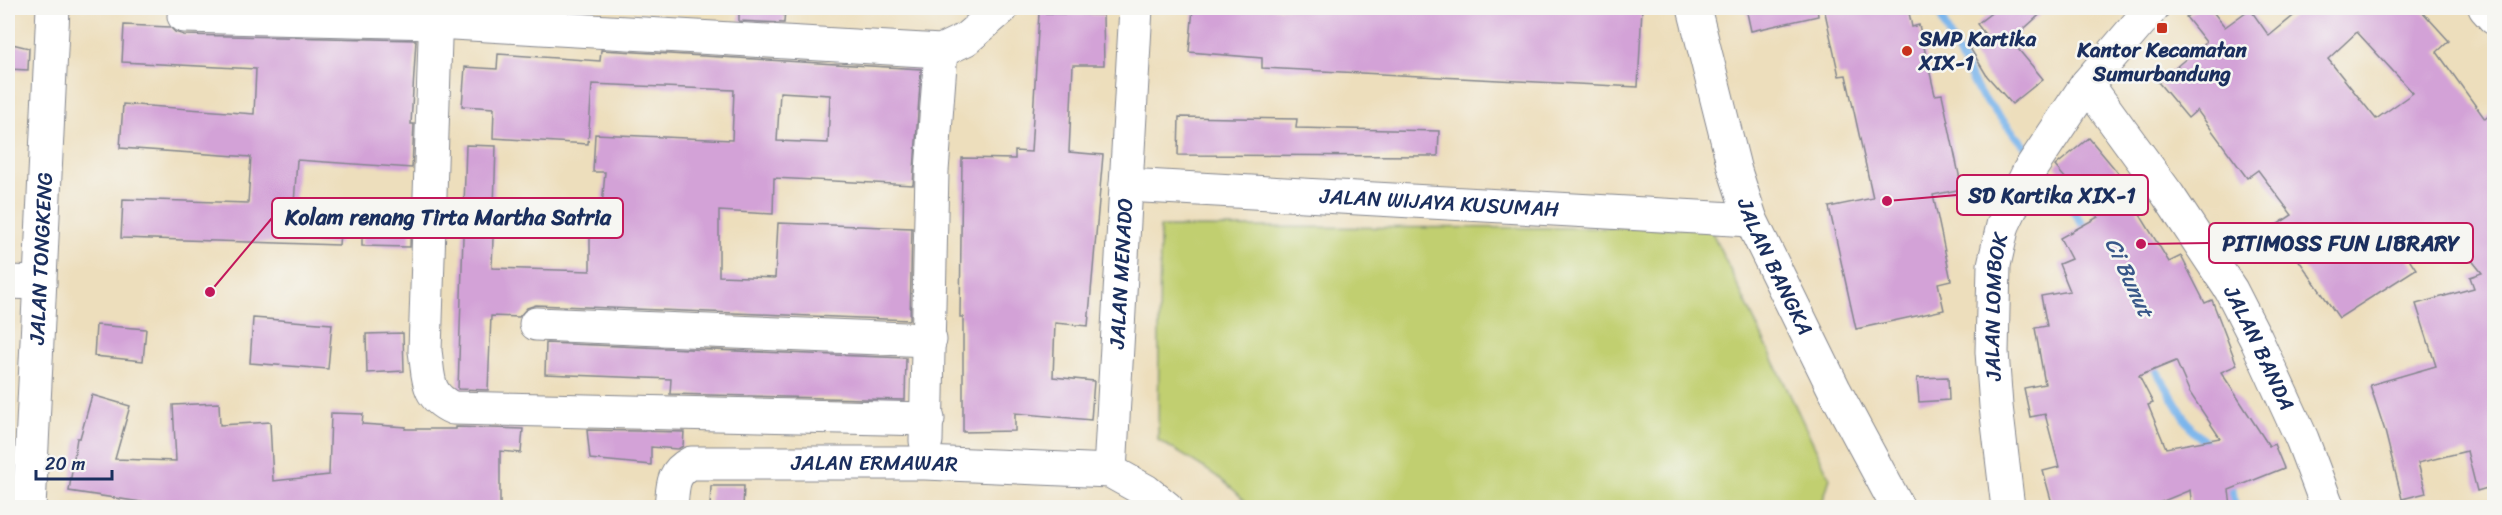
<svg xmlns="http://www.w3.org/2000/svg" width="2502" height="515" viewBox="0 0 2502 515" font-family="Sriracha,sans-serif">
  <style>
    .green { fill: #c1cf70; stroke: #6e7f67; stroke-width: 1.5 }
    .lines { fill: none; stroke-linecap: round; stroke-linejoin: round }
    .stream { stroke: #7ab5ec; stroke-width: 8 }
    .building { fill: #d3a2d7; fill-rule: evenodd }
    .minor-casing { stroke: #84868d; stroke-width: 35 }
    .minor { stroke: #fff; stroke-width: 33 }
    .poi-dot { fill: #c8321e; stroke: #f6f6f2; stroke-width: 2 }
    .labels { text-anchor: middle; stroke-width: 5; stroke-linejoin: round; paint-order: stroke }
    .poi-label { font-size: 21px; font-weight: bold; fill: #1b2f5e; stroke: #f6f6f2; text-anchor: start }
    .street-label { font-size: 21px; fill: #1b2f5e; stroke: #f6f6f2 }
    .water-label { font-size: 22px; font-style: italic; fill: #385789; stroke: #f6f6f2 }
    .leader { fill: none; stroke: #c2185b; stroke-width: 2 }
    .callout-dot { fill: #c2185b; stroke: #f6f6f2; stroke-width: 2 }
    .callout { fill: #f6f6f2; stroke: #c2185b; stroke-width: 2 }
    .callout-label { font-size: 22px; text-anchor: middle; font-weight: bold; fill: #1b2f5e }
  </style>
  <rect width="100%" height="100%" fill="#f6f6f2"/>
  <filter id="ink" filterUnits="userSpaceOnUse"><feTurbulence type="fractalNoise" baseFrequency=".0167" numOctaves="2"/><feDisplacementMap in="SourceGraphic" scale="12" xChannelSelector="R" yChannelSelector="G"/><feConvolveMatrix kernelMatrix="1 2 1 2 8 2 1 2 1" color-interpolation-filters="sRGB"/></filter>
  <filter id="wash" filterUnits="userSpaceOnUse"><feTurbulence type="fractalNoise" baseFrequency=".008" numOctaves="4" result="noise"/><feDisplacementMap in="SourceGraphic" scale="24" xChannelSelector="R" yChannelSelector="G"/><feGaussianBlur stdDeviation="1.35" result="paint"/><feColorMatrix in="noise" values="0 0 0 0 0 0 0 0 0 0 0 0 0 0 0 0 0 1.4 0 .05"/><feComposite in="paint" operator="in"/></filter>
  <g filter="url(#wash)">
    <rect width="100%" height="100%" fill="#eddebc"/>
    <path class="green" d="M1160,227L1710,228L1830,478L1821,507H1250C1227,478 1189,459 1158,440Z"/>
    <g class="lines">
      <g class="stream">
        <path d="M1938,8L1946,29L1979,93L2031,153"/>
        <path d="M2042,166L2089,233"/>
        <path d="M2151,362L2191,428L2211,448"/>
        <path d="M2231,479L2235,508"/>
      </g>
    </g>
    <g id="blocks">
      <g class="building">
        <path d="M739,8H785L784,23L739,21Z"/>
        <path d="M1193,8H1642L1638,87L1262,68V58L1189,52Z"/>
        <path d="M1746,8H1817L1818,16L1751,31Z"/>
        <path d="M1824,8H1908L1912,27L1919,25L1935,95L1942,94L1962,189L1933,195L1951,280L1938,283L1944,310L1856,329L1829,207L1873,198L1846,75L1839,76Z"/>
        <path d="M1998,8H2047L2016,36L2019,40L2014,44L2043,79L2012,104L1987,76L1970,48L1987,37L1977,24Z"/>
        <path d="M2198,8H2210L2225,27L2250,9L2269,36L2303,8H2419L2449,41L2437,52L2485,119L2494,111V486L2477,491L2467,451L2418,463L2426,493L2402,499L2385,431L2370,385L2436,366L2416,304L2474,288L2470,277L2482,273L2446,228L2406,254L2416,269L2339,318L2275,226L2292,215L2258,170L2247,178L2197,110L2188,118L2158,82L2206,42L2186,17ZM2357,32L2413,93L2376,119L2328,59Z"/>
        <path d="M1039,13L1103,15L1104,65H1073L1069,152L1103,155L1088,326L1055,323L1053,377L1094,381L1091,420L1015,413V431L963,432V317H960L962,158L1015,159V151L1031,152Z"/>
        <path d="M124,25L170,27L175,32L184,35L416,40L411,124H414L412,168L297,160L294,204L411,208L410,247L362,246V233L340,232L339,245L121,238L123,199L248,203L251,157L120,148L123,104L254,114L256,69L122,62Z"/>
        <path d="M8,43L29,48L28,70L8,69Z"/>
        <path d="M601,50L921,69L913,185L774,178L773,214L719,211V276L775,278L778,223L912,228L910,320L536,305L527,308L519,317L491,316L488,390L458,389L466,145L496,146L492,268L590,271V218H601L605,172H593L595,134L732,140L734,90L592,84L588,144L493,138L494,108L462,106L465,67L497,69L498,54L600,61ZM780,92L830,95L828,143L777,141Z"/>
        <path d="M1179,117L1297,119L1296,128L1439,131L1438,156L1178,155Z"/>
        <path d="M2089,138L2129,186L2134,181L2148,200L2137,210L2169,262L2181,256L2205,303L2212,300L2237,365L2221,372L2269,446L2274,444L2284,468L2229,490L2231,507H2192L2190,490L2149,507H2053L2043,471L2059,467L2045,414L2030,417L2024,388L2045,384L2035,328L2047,326L2041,296L2070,291L2059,264L2071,259L2060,238L2098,217L2055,166ZM2176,361L2190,393L2220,438L2166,448L2148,405L2153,403L2139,376Z"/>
        <path d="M253,318L332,324L328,369L250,363Z"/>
        <path d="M96,325L146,329L143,361L94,356Z"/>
        <path d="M403,333L404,371L367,373L366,334Z"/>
        <path d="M546,343L906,358L905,400L670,394L671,379L545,374Z"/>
        <path d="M1948,377L1949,400L1919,402L1917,378Z"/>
        <path d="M92,395L130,406L115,459L176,461L173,405L219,403L220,425L270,422L273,481L329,475L331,413L363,414L362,424L406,427L405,429H456V427L523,429L521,453L500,451V507H147V503L69,491L77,438H80Z"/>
        <path d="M587,430L684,432L683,446L678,449L651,447V465L590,459Z"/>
        <path d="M711,486H744L743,507H710Z"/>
      </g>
    </g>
  </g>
  <g filter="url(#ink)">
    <use href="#blocks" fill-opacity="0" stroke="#84868d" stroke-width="1.5"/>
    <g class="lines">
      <defs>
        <g id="minor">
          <path d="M436,8L425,351C429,376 425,396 453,408L928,419"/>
          <path id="s1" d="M1694,8L1735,171L1751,220L1834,389L1898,508"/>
          <path d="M2485,8L2494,18"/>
          <path d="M184,16L436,22L941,51L966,39L1002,8"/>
          <path id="s2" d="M2087,84L2168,195L2231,290L2256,339L2302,439L2328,508"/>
          <path id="s3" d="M1126,185L1751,220"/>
          <path d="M8,282L40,283"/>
          <path d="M536,324L930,340"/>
          <path d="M926,441L932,171L941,51"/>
          <path id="s4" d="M1110,471L1136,8"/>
          <path id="s5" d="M29,508L53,8"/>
          <path id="s6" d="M671,508C673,487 671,473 691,463H925L1110,471L1146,491L1167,508"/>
          <path id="s7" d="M2008,508L1996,406L1992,352L1994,265L2003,225L2029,171L2087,84L2152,8"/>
        </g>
      </defs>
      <use href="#minor" class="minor-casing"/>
      <use href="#minor" class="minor"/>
    </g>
  </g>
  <g class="poi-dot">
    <rect x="2156" y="22" width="12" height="12" rx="3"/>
    <circle cx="1907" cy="51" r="6"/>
  </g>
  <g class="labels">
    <g class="poi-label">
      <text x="1919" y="46">SMP Kartika<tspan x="1919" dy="24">XIX-1</tspan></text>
      <text x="2162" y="57" text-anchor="middle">Kantor Kecamatan<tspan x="2162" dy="24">Sumurbandung</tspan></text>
    </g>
    <g class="street-label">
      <text dy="7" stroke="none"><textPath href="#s3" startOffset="314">JALAN WIJAYA KUSUMAH</textPath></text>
      <text dy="7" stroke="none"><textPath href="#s5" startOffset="250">JALAN TONGKENG</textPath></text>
      <text dy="7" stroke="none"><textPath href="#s1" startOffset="272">JALAN BANGKA</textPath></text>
      <text dy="7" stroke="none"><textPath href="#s4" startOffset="198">JALAN MENADO</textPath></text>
      <text dy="7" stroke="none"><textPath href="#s7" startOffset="202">JALAN LOMBOK</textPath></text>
      <text dy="7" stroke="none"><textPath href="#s2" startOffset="316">JALAN BANDA</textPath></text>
      <text dy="7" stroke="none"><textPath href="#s6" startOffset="236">JALAN ERMAWAR</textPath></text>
    </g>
    <g class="water-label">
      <text transform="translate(2130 277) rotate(65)" y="8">Ci Bunut</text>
    </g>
  </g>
  <path class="leader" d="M1887 201L1957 195M210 292L272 218M2141 244L2209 243"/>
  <g class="callout-dot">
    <circle cx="1887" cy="201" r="6"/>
    <circle cx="210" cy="292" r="6"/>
    <circle cx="2141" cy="244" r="6"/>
  </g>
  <g class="callout">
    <rect x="1957" y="175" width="191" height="40" rx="6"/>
    <rect x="272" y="198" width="351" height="40" rx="6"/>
    <rect x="2209" y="223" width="264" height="40" rx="6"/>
  </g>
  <g class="callout-label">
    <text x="2052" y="203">SD Kartika XIX-1</text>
    <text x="448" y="225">Kolam renang Tirta Martha Satria</text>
    <text x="2341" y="251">PITIMOSS FUN LIBRARY</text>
  </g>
  <rect width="2502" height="515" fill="none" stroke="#f6f6f2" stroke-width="30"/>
  <path d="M36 470v9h76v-9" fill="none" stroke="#1b2f5e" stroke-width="3"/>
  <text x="45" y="470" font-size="18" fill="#1b2f5e" stroke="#f6f6f2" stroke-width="4.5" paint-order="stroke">20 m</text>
</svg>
